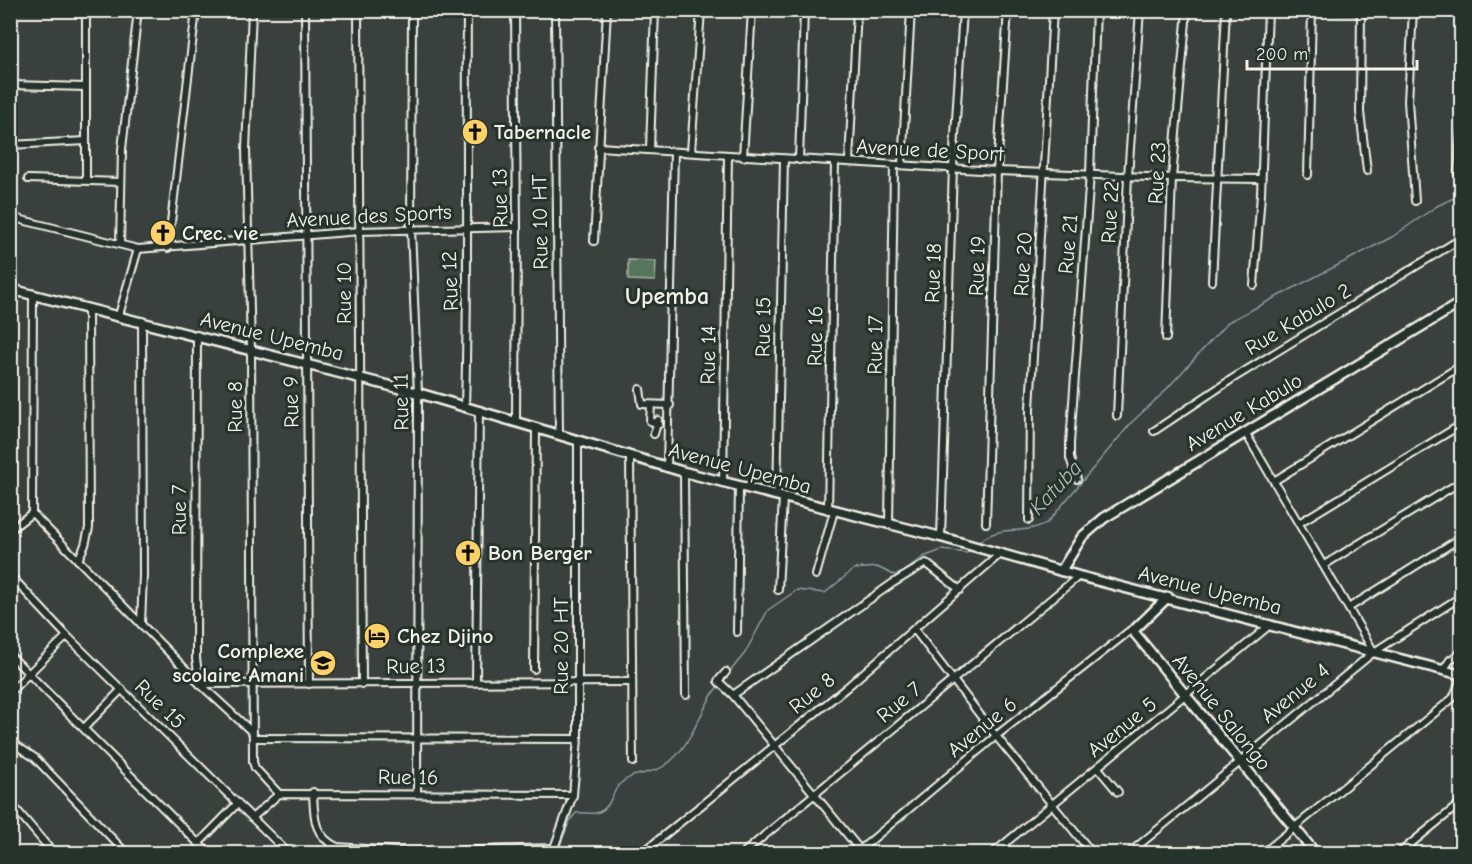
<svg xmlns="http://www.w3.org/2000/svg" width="1472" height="864" viewBox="0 0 1472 864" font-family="'Comic Neue',sans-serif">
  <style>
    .green { fill: #56755d; stroke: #a5b3a2; stroke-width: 1.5 }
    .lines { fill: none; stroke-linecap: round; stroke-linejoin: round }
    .stream { stroke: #8d9fa0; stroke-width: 1.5 }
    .minor-casing { stroke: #f4f1e8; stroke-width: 10 }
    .tertiary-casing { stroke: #f4f1e8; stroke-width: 13 }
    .minor { stroke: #26332d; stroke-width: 6 }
    .tertiary { stroke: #26332d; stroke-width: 8 }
    .labels { text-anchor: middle; stroke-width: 6; stroke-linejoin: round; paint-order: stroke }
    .poi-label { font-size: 21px; font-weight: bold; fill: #f4f1e8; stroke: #26332d; text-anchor: start }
    .street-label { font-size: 21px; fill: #f4f1e8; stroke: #26332d }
    .water-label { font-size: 22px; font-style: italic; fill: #b0bab8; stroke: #26332d }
    .quarter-label { font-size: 24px; font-weight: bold; fill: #f4f1e8; stroke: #26332d }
  </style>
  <rect width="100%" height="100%" fill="#3a403d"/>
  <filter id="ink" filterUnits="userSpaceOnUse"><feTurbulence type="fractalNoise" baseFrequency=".0167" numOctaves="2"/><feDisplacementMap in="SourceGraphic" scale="12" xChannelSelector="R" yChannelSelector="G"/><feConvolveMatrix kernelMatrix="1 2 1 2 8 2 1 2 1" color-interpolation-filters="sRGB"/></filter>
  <g filter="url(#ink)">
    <path class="green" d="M628,260L656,261L655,281L628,280Z"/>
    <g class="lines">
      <g class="stream">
        <path d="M978,543C1001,522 1020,537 1047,523L1132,422L1163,393L1228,322L1392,237L1437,206L1462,194"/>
        <path d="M727,675L745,653L768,610L797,590L825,593L854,569L877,567L894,575L903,573L923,557L942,550L967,553L972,549"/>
        <path d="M559,848L570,820L576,813C583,812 593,815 599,812C612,807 612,790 621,783C633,772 651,775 664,766C692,748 699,711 718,686"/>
      </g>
      <defs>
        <g id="minor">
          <path d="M252,10L246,149L251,350L253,762L255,768L279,794"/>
          <path d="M305,10L309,684"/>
          <path d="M358,10L362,684"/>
          <path d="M412,10L411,229L418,393L417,793"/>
          <path d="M515,10L517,227L516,421"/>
          <path d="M555,10L559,434"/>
          <path d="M1311,10L1462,14"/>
          <path d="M1361,10L1360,112L1367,171"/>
          <path d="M1413,10L1408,101L1415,201"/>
          <path d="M10,76L14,144"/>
          <path d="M11,85L86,87"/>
          <path d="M10,145L86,141"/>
          <path d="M598,147L997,171L1172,178L1261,179"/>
          <path d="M650,149L655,10"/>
          <path d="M691,152L701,10"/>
          <path d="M743,157L752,10"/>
          <path d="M799,160L804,10"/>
          <path d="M849,161L857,10"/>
          <path d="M902,164L911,10"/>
          <path d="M1458,174L1462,118"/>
          <path d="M1308,175L1312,10"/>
          <path d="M28,179L121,182"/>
          <path d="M86,179V10"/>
          <path d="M10,217L138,249L360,231L517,227"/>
          <path d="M594,241L607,10"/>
          <path d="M120,244L122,149L138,10"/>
          <path d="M168,248L196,10"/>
          <path d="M1212,281L1226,10"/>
          <path d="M1254,285L1261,194L1268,10"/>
          <path d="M119,315L138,249"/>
          <path d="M197,335L196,659L200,684L632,682"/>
          <path d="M1166,338L1172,178L1187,10"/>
          <path d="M640,389L642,404L670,405"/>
          <path d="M651,405L650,421L659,424"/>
          <path d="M465,406C469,274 466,142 467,10"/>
          <path d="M1117,416L1128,176L1140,10"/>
          <path d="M1154,431L1232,379L1462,238"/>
          <path d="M1245,432L1374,652"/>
          <path d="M654,434L658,420"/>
          <path d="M630,457L633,762"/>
          <path d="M667,468L674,152"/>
          <path d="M684,472L686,695"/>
          <path d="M1077,479L1070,458V443L1090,174L1096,10"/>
          <path d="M1274,481L1462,365"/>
          <path d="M723,483L728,156"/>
          <path d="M777,496L784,159"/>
          <path d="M828,510L835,162"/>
          <path d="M32,513L200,684L252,732"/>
          <path d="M32,513L33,294"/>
          <path d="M1029,520L1030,408L1053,10"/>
          <path d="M986,523L997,171L1008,10"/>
          <path d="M1299,523L1462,424"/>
          <path d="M889,525L894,165"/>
          <path d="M10,530L32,513"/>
          <path d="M941,537L953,167L963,10"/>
          <path d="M78,560L85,545L89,528L88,308"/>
          <path d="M1324,565L1462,481"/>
          <path d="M10,575L67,636L289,854"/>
          <path d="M816,575L834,511"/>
          <path d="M778,590L783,498"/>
          <path d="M1350,607L1462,537"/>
          <path d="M141,624L143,575L142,321"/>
          <path d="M914,629L996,736L1093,854"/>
          <path d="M737,632L739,486"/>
          <path d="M10,655L209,854"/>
          <path d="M534,669L536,428"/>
          <path d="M1444,669L1450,660L1462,652"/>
          <path d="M726,672L718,681L733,695L860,850"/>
          <path d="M476,681L479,410"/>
          <path d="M10,692L67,636"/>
          <path d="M733,695L893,583L926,563L960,590"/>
          <path d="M84,728L122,689"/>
          <path d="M253,738L578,739"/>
          <path d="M11,742L35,758L127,854"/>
          <path d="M1098,768L1118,792"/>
          <path d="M313,792C314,816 313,836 337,847L409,852L554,848L562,854"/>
          <path d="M10,802L54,854"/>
          <path d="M252,818L279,794L573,795"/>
          <path d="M199,843L238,803"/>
          <path d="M554,848L573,795L578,739V440"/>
          <path d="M10,852L12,854"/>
          <path d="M641,854L846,688L1000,554"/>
          <path d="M742,854L1079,576"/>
          <path d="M855,854L996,736L1132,629"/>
          <path d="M992,854L1270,625"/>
          <path d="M1128,854L1374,652L1462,596"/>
          <path d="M1262,854L1453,698L1462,677"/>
          <path d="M1398,854L1462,802"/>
        </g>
        <g id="tertiary">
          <path d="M10,289L418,393L684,472L941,537L1079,576L1462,675"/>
          <path d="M1061,571L1082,537L1104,518L1462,302"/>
          <path d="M1168,597L1133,631L1316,854"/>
        </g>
      </defs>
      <use href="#minor" class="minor-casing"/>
      <use href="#tertiary" class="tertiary-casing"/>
      <use href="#minor" class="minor"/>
      <use href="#tertiary" class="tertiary"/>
    </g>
  </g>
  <defs>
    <symbol id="church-disc" viewBox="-11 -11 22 22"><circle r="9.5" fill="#ffd166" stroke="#26332d"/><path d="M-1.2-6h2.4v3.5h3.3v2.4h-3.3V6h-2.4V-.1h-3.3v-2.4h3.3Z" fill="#111"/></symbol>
    <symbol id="hotel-disc" viewBox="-11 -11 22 22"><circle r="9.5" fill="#ffd166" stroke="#26332d"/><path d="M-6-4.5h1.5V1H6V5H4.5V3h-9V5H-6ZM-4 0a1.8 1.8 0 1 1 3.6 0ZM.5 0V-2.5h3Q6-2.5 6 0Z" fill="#111"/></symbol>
    <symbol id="school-disc" viewBox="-11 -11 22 22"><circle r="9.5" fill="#ffd166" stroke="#26332d"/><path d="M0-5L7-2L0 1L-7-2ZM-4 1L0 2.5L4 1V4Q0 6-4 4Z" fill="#111"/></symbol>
  </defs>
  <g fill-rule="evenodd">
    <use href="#church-disc" x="460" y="117" width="30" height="30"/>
    <use href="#church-disc" x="148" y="218" width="30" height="30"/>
    <use href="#church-disc" x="453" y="538" width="30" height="30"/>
    <use href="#hotel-disc" x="362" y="621" width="30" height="30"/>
    <use href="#school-disc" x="308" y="648" width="30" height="30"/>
  </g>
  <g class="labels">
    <g class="poi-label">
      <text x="494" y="139">Tabernacle</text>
      <text x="182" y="240">Crec. vie</text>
      <text x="488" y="560">Bon Berger</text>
      <text x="397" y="643">Chez Djino</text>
      <text x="304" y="658" text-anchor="end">Complexe<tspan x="304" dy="24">scolaire Amani</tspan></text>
    </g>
    <g class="street-label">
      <text transform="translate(930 150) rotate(3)" y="7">Avenue de Sport</text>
      <text transform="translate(1157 173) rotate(-87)" y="7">Rue 23</text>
      <text transform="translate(500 198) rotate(-91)" y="7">Rue 13</text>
      <text transform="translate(1110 212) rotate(-87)" y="7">Rue 22</text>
      <text transform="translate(369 216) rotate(-3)" y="7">Avenue des Sports</text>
      <text transform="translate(540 222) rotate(-91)" y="7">Rue 10 HT</text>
      <text transform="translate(1068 244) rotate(-85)" y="7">Rue 21</text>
      <text transform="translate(1023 264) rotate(-86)" y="7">Rue 20</text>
      <text transform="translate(977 266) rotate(-88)" y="7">Rue 19</text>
      <text transform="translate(933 273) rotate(-88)" y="7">Rue 18</text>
      <text transform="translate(450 281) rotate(-92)" y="7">Rue 12</text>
      <text transform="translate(344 293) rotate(-90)" y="7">Rue 10</text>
      <text transform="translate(1298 319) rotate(-31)" y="7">Rue Kabulo 2</text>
      <text transform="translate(763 327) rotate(-89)" y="7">Rue 15</text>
      <text transform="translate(272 336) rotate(14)" y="7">Avenue Upemba</text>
      <text transform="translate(815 336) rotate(-89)" y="7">Rue 16</text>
      <text transform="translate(875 345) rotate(-89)" y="7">Rue 17</text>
      <text transform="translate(708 355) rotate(-89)" y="7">Rue 14</text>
      <text transform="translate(291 402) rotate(-91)" y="7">Rue 9</text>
      <text transform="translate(401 402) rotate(-91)" y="7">Rue 11</text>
      <text transform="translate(235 407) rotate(-90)" y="7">Rue 8</text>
      <text transform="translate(1244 412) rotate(-31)" y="7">Avenue Kabulo</text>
      <text transform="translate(740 468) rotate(15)" y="7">Avenue Upemba</text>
      <text transform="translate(179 510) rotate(-90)" y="7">Rue 7</text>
      <text transform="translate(1210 590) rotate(14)" y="7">Avenue Upemba</text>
      <text transform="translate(561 646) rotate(-90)" y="7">Rue 20 HT</text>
      <text transform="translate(416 666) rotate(-1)" y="7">Rue 13</text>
      <text transform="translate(812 693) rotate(-39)" y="7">Rue 8</text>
      <text transform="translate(1295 693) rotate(-39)" y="7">Avenue 4</text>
      <text transform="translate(899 702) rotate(-40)" y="7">Rue 7</text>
      <text transform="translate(160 704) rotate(44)" y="7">Rue 15</text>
      <text transform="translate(1222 712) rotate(51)" y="7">Avenue Salongo</text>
      <text transform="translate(982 727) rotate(-39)" y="7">Avenue 6</text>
      <text transform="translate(1122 727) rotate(-39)" y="7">Avenue 5</text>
      <text transform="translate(408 777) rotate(1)" y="7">Rue 16</text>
    </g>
    <g class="water-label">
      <text transform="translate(1055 487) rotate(-47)" y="8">Katuba</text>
    </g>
    <g class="quarter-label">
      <text x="667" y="304">Upemba</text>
    </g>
  </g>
  <rect width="1472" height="864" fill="none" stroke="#26332d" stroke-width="36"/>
  <rect x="18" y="18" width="1436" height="828" fill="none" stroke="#f4f1e8" stroke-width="2" filter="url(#ink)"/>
  <path d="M1247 60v9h170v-9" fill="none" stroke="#f4f1e8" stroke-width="3"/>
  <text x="1256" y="60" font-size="18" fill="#f4f1e8" stroke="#26332d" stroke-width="4.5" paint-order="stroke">200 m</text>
</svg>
